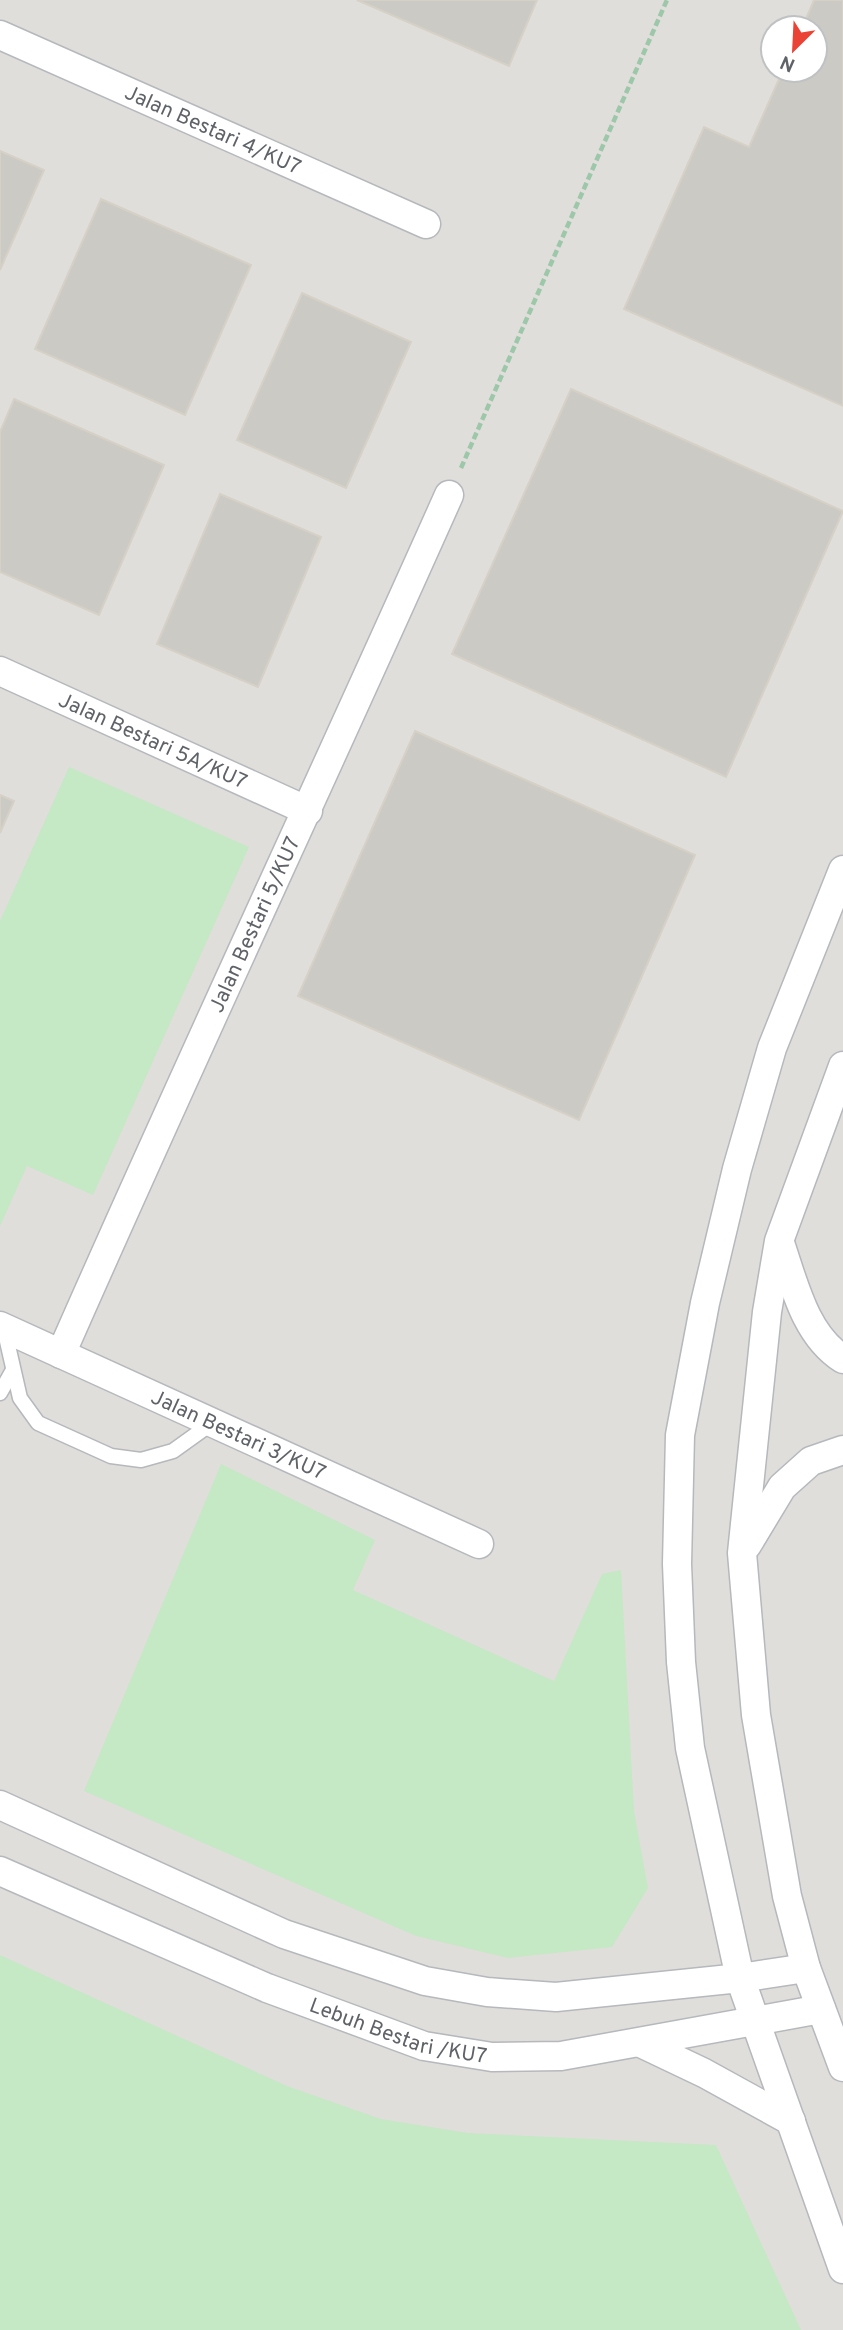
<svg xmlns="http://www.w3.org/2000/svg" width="843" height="2330" viewBox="0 0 843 2330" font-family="Overpass,sans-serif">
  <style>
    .industrial { fill: #e0deda; fill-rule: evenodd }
    .green { fill: #c5e8c5 }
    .building { fill: #cccac5; stroke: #d6d1c6; stroke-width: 2 }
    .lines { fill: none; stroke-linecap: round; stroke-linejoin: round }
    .lane-casing { stroke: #b5b8bc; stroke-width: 17 }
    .street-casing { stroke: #b5b8bc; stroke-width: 31 }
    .path { stroke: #9cc7a9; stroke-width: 4.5; stroke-dasharray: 7 3.5; stroke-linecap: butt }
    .lane { stroke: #fff; stroke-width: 14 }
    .street { stroke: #fff; stroke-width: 28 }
    .labels { text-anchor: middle; stroke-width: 5; stroke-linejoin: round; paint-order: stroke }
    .street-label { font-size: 21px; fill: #5f6368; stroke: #fff }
  </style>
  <rect width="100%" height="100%" fill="#f1efe8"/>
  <path class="industrial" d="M0,0H843V2330H0ZM773,28H815V70H773Z"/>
  <g class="green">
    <path d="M69,767L249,847L93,1195L27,1166L0,1226V921Z"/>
    <path d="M221,1464L375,1540L353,1590L554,1681L602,1574L621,1570L634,1811L648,1888L612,1947L508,1958L416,1936L84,1791Z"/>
    <path d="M0,1955L287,2086L381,2119L468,2133L716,2145L801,2330H0Z"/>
  </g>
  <g class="building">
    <path d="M357,0H537L509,66Z"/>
    <path d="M814,0H843V406L624,309L704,127L749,147L783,70H815V28H802Z"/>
    <path d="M0,151L44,170L0,270Z"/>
    <path d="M101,199L251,265L185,415L35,349Z"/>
    <path d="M302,293L411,342L346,488L237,440Z"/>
    <path d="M571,389L843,511L726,777L452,654Z"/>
    <path d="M14,399L164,465L99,615L0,572V432Z"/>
    <path d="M220,494L321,537L258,687L157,644Z"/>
    <path d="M415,731L695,855L579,1120L298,996Z"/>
    <path d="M0,795L14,801L0,833Z"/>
  </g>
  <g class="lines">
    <defs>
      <g id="lane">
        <path d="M4,1328L20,1398L38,1423L111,1456L141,1460L173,1451L212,1423"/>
        <path d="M0,1393L13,1370"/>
      </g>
      <g id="street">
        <path id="s1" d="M0,35L426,224"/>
        <path id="s2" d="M0,671L308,811"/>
        <path d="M843,870L772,1048L737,1169L705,1303L680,1435L677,1564L681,1662L690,1748L740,1978L843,2269"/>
        <path d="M843,1066L779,1241L767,1312L742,1553L756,1715L787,1896L806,1968L843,2067"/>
        <path d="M780,1243C794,1284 805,1335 843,1359"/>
        <path id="s3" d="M0,1326L479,1544"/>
        <path id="s4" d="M61,1354C187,1067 321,782 449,495"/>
        <path d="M747,1545L782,1487L811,1461L843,1450"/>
        <path d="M0,1805L284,1934L425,1981L487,1992L556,1997L740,1978L806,1968"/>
        <path id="s5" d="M0,1871L267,1988L424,2046L492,2057L561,2056L821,2009"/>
        <path d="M641,2043L704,2073L791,2121"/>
      </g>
    </defs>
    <use href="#lane" class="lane-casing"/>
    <use href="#street" class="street-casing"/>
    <path class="path" d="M461,468L667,0"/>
    <use href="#lane" class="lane"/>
    <use href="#street" class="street"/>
  </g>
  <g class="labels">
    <g class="street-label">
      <text dy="7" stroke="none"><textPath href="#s1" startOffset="233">Jalan Bestari 4/KU7</textPath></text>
      <text dy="7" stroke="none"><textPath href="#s2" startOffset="168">Jalan Bestari 5A/KU7</textPath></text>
      <text dy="7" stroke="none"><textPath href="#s4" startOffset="471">Jalan Bestari 5/KU7</textPath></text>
      <text dy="7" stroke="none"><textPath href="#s3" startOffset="262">Jalan Bestari 3/KU7</textPath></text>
      <text dy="7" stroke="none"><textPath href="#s5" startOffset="430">Lebuh Bestari /KU7</textPath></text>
    </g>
  </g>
  <g transform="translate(794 49) rotate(204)"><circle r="33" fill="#ffffff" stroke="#bfc1c3" stroke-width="2"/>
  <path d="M0-5L12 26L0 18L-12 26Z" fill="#ea4335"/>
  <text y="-10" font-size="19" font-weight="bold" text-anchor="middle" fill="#5f6368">N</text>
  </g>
</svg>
